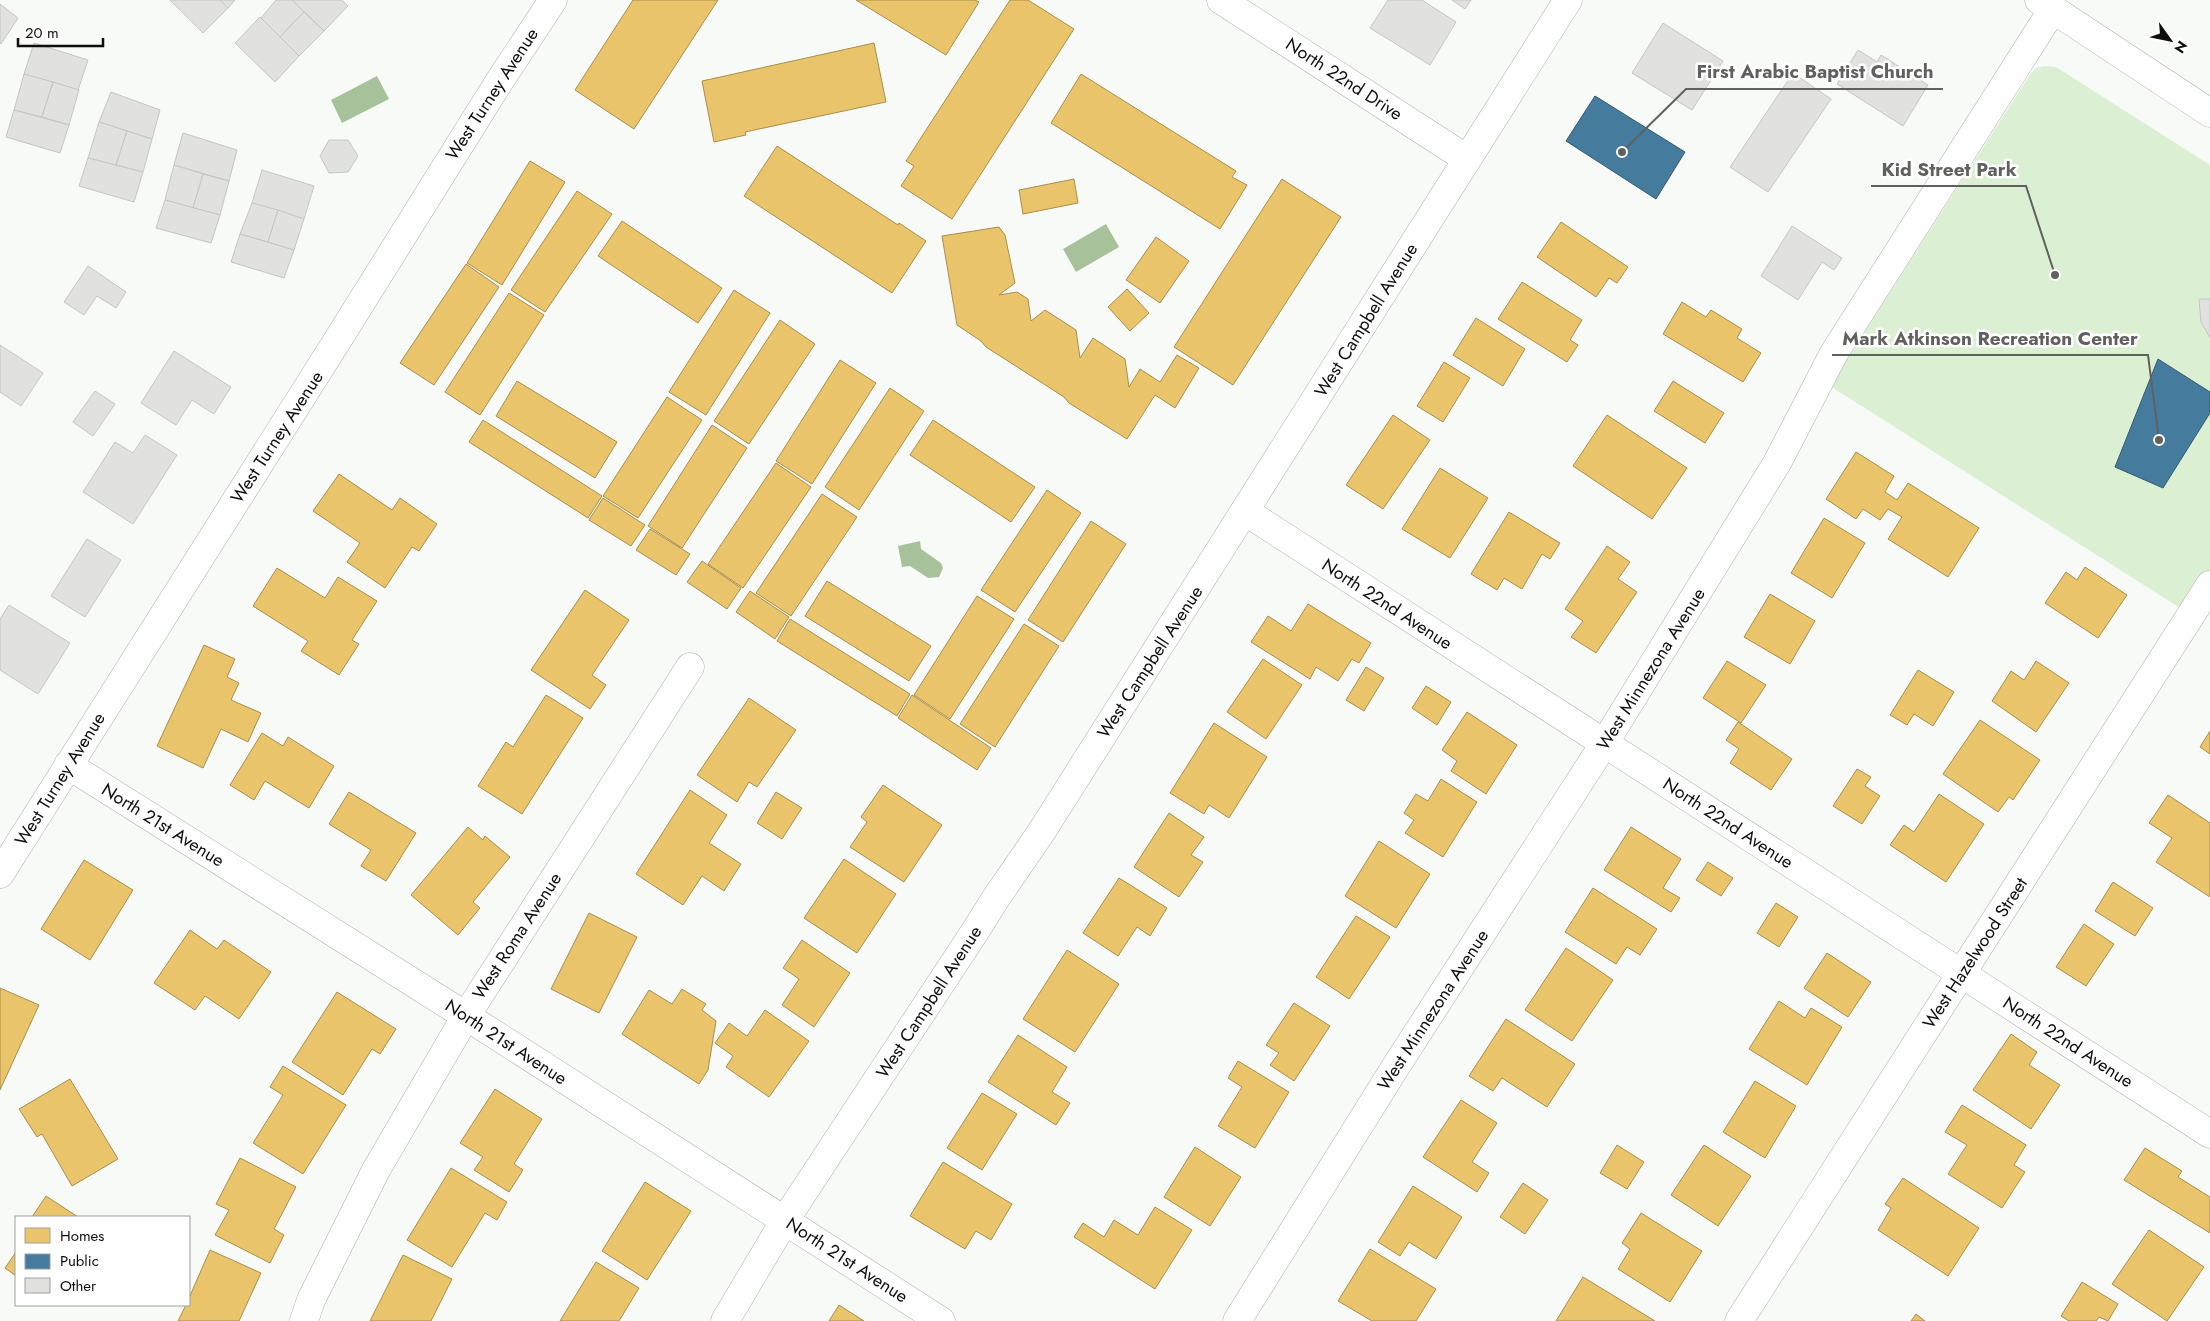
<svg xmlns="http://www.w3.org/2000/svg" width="2210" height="1321" viewBox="0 0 2210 1321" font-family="Jost,sans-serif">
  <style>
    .green { fill: #dbf0d3 }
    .water { fill: #a7c29b }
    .homes { fill: #e9c46a; stroke: #a78e4e }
    .public { fill: #457b9d; stroke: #345b72 }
    .building { fill: #e1e2e0; stroke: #c5c6c4 }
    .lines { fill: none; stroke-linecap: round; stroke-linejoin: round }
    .minor-casing { stroke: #afb0ae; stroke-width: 29 }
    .tertiary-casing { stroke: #afb0ae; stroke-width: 29 }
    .minor { stroke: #fefefe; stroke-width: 28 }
    .tertiary { stroke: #fefefe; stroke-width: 28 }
    .labels { text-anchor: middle; stroke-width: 5; stroke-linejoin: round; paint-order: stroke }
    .street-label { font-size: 18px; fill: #0e0f0d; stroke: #fff }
    .leader { fill: none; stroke: #60615f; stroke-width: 2 }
    .callout-dot { fill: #60615f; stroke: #fff; stroke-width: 2 }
    .callout-label { font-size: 19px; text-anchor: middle; font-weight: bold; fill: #60615f; stroke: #fff; stroke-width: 5; stroke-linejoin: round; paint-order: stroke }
  </style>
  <rect width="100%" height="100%" fill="#f8faf7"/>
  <path class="green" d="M2044,66L2056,67L2210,165V578L2188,613L1830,386L2029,76L2036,68Z"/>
  <g class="water">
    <path d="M377,76L389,99L342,123L331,100Z"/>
    <path d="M1106,224L1119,247L1076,272L1063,249Z"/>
    <path d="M920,541L921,549L941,563L943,568L939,577L928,578L910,566L902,567L898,546Z"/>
  </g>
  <g class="homes">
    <path d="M633,0H718L634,129L575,90Z"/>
    <path d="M856,0H975L979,2L946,55Z"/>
    <path d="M1010,0H1028L1074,29L952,219L901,186L914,166L906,161Z"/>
    <path d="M874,43L886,102L745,132L746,135L714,142L702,81Z"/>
    <path d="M1081,74L1236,171L1232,177L1247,185L1220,229L1051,123Z"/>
    <path d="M777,146L898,225L899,223L926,241L892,293L744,196Z"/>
    <path d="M530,161L565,182L502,285L467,263Z"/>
    <path d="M1074,179L1078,203L1023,214L1019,190Z"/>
    <path d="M1282,179L1341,217L1233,385L1174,347Z"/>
    <path d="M577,191L612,214L545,312L511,290Z"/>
    <path d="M622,221L722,288L698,323L598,256Z"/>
    <path d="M1561,222L1628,267L1617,283L1609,278L1596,297L1537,257Z"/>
    <path d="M999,227L1005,235L1015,283L999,295L1017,292L1028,299L1031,321L1045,310L1076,330L1080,358L1093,338L1125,359L1129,387L1140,369L1160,382L1177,355L1199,368L1175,408L1155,395L1127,439L1069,403L1064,397L986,347L981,341L957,325L942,236Z"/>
    <path d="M1156,237L1189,261L1160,303L1126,280Z"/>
    <path d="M466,264L499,287L434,385L400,363Z"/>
    <path d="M1522,282L1582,320L1570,340L1578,345L1567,362L1498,319Z"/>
    <path d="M1127,289L1149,313L1130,331L1108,307Z"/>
    <path d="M734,290L770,313L706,415L669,392Z"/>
    <path d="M509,293L544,315L480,415L445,392Z"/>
    <path d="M1682,302L1706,317L1711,310L1742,329L1737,338L1761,353L1743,382L1663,334Z"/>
    <path d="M1476,318L1525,349L1503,386L1453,355Z"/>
    <path d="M780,320L815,344L749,444L714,421Z"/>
    <path d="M840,360L876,383L812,484L776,461Z"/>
    <path d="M1444,362L1470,378L1443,422L1417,406Z"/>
    <path d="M517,381L617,442L595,478L496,416Z"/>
    <path d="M1673,381L1724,413L1705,443L1654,411Z"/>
    <path d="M890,388L924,411L859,510L825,487Z"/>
    <path d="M667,397L702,420L638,518L603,496Z"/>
    <path d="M1393,415L1430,440L1383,509L1346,485Z"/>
    <path d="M1607,415L1687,468L1652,519L1573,466Z"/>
    <path d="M483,420L602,496L588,518L469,442Z"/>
    <path d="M933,420L1035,487L1011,522L910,455Z"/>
    <path d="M712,425L747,448L682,548L648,526Z"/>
    <path d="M1856,452L1894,476L1885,492L1897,500L1908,483L1979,528L1948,577L1888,539L1902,517L1888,509L1880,520L1863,509L1856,519L1826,499Z"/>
    <path d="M776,463L811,487L743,588L708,564Z"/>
    <path d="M1440,468L1488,498L1450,558L1402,529Z"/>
    <path d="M339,474L392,510L400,498L437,524L419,551L412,547L385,588L347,562L360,543L313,511Z"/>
    <path d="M1047,490L1081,513L1015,612L981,590Z"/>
    <path d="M822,494L857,517L791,616L756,593Z"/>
    <path d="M603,498L645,525L631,546L589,520Z"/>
    <path d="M1509,512L1560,543L1550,559L1542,554L1522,589L1504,578L1497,590L1471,574Z"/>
    <path d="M1824,518L1865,543L1832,598L1791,573Z"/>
    <path d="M1091,521L1126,544L1063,642L1028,620Z"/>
    <path d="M650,529L690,554L676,575L636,550Z"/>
    <path d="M1607,546L1630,562L1618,579L1637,592L1596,653L1571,637L1583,621L1565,609Z"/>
    <path d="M702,561L741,588L727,609L687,582Z"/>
    <path d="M2085,567L2127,595L2098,638L2045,603L2066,572L2077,580Z"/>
    <path d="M277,568L325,598L338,577L377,601L352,640L359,644L339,675L301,651L308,641L253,606Z"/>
    <path d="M827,581L931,646L909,681L805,616Z"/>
    <path d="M585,590L629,620L592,675L606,685L590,709L531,670Z"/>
    <path d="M750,591L789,617L775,639L736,612Z"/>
    <path d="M1770,594L1815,621L1790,664L1744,637Z"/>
    <path d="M977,596L1014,619L950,719L914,695Z"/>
    <path d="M1308,604L1371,643L1359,663L1352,659L1338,681L1316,667L1310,679L1251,642L1268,616L1291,631Z"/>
    <path d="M790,619L910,694L897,716L777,641Z"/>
    <path d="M1024,624L1059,646L995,747L960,724Z"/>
    <path d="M204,645L235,659L227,677L239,683L231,700L261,713L248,742L221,729L203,768L157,746Z"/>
    <path d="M1263,659L1302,685L1266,739L1227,712Z"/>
    <path d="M1727,661L1766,685L1741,723L1703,698Z"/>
    <path d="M2036,661L2069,683L2036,732L1992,701L2011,671L2024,680Z"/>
    <path d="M1366,667L1384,678L1364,711L1346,700Z"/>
    <path d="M1918,670L1954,692L1933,726L1914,714L1907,725L1890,715Z"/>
    <path d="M1426,686L1451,702L1437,725L1412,708Z"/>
    <path d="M546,695L583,718L522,814L478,786L506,742L513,747Z"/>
    <path d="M912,695L991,748L977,770L898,718Z"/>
    <path d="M749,698L796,730L757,787L749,782L737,802L697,775Z"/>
    <path d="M1467,712L1517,745L1486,794L1451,771L1457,761L1442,750Z"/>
    <path d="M1980,720L2040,760L2013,800L2009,797L1998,812L1943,774Z"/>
    <path d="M1738,722L1792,759L1771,790L1730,763L1739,749L1726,740Z"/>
    <path d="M1214,723L1267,757L1229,818L1209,805L1204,814L1170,793Z"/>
    <path d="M2210,731V754L2200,747Z"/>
    <path d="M262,733L283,746L288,737L334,766L309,808L265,781L254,800L230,785Z"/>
    <path d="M1857,769L1871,777L1865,786L1880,796L1862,824L1833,806Z"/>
    <path d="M1441,779L1477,802L1443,857L1405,833L1414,820L1404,813L1416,794L1428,801Z"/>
    <path d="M883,785L942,825L904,882L850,847L867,822L861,817Z"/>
    <path d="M690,790L727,815L709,843L741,864L724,891L702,876L683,905L636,874Z"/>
    <path d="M349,792L416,833L386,881L361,866L371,850L329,824Z"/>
    <path d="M776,792L802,808L782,839L757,823Z"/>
    <path d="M1939,794L1984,824L1946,882L1890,845L1904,825L1914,832Z"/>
    <path d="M2168,795L2210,823V897L2156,862L2172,838L2149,823Z"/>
    <path d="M1169,813L1204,837L1191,855L1203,862L1179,897L1134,867Z"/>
    <path d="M468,827L483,840L485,836L510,857L473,902L480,908L458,935L411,895Z"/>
    <path d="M1631,827L1681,859L1663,888L1680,898L1671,912L1604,870Z"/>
    <path d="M1379,841L1430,874L1396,928L1345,896Z"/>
    <path d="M844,859L896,894L857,953L804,918Z"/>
    <path d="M84,860L133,890L90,960L41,929Z"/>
    <path d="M1708,862L1733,878L1721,896L1696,880Z"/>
    <path d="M1119,878L1167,908L1150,936L1137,927L1118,956L1083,933Z"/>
    <path d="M2113,882L2153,908L2135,936L2095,911Z"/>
    <path d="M1593,888L1657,929L1640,955L1627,947L1616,964L1565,932Z"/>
    <path d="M1776,903L1798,917L1779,947L1757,933Z"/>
    <path d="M589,913L637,937L599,1013L551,989Z"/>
    <path d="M1356,916L1390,937L1349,999L1316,977Z"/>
    <path d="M2084,924L2114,944L2086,986L2056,967Z"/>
    <path d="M190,930L217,949L224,940L271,972L239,1019L205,996L195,1010L154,983Z"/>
    <path d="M802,940L850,973L814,1027L782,1005L799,979L783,968Z"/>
    <path d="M1566,948L1613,980L1572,1041L1525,1010Z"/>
    <path d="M1067,950L1119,984L1075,1052L1023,1019Z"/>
    <path d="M1827,953L1871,982L1848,1017L1804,988Z"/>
    <path d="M0,988L39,1005L0,1090Z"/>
    <path d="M682,989L706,1004L702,1010L716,1021L708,1070L699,1084L622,1034L649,990L672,1004Z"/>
    <path d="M337,992L396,1029L380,1054L372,1049L343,1095L292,1062Z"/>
    <path d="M1779,1001L1805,1018L1811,1008L1842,1027L1807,1085L1749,1049Z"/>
    <path d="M1294,1003L1330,1026L1294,1081L1270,1065L1279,1053L1266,1045Z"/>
    <path d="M765,1010L809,1041L769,1097L726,1067L733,1056L715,1043L729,1023L747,1036Z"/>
    <path d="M1506,1019L1575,1064L1547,1107L1502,1078L1493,1091L1469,1076Z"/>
    <path d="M2011,1034L2037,1052L2029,1065L2060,1085L2031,1129L1973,1090Z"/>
    <path d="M1018,1035L1067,1067L1052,1092L1070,1103L1056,1125L988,1082Z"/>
    <path d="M1238,1061L1289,1092L1255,1148L1218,1126L1242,1087L1228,1078Z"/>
    <path d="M283,1066L346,1105L303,1174L253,1143L283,1095L270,1087Z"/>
    <path d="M70,1079L118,1159L72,1186L42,1134L37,1137L19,1109Z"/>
    <path d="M1755,1081L1796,1106L1765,1158L1723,1132Z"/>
    <path d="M495,1089L542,1119L514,1164L523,1170L509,1192L474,1170L483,1157L460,1143Z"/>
    <path d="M982,1093L1017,1114L982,1170L947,1148Z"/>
    <path d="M1461,1100L1497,1123L1472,1162L1489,1173L1477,1192L1423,1157Z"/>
    <path d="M1962,1105L2026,1145L2014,1165L2025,1172L2002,1208L1948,1174L1967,1145L1945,1132Z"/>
    <path d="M1617,1145L1644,1162L1627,1189L1600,1173Z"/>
    <path d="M1704,1145L1751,1176L1718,1226L1671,1195Z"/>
    <path d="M1195,1147L1241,1177L1210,1226L1164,1197Z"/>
    <path d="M2145,1148L2182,1171L2178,1177L2210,1197V1233L2124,1180Z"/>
    <path d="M240,1158L296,1187L274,1229L284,1235L270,1263L215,1235L229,1210L216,1204Z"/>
    <path d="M943,1162L1012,1204L991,1240L976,1231L965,1249L910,1216Z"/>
    <path d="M451,1168L507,1202L497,1220L485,1213L452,1267L407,1240Z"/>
    <path d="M1903,1178L1979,1228L1948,1276L1878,1230L1891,1208L1885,1204Z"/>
    <path d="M645,1182L691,1211L647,1280L602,1251Z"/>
    <path d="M1523,1183L1548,1200L1525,1234L1500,1217Z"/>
    <path d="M1413,1186L1462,1217L1436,1259L1409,1242L1400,1256L1378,1242Z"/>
    <path d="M46,1196L78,1217H32Z"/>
    <path d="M1155,1207L1192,1230L1155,1289L1074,1237L1083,1223L1104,1237L1114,1220L1138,1235Z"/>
    <path d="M1641,1213L1702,1251L1670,1302L1618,1269L1630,1249L1622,1243Z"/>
    <path d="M2149,1230L2204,1267L2167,1321L2112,1284Z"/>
    <path d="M1370,1249L1436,1289L1416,1321H1372L1338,1301Z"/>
    <path d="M210,1250L261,1273L239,1321H178L186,1305H189V1298Z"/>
    <path d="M16,1252V1276L5,1268Z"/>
    <path d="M403,1255L452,1279L431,1321H370Z"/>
    <path d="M596,1262L639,1288L619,1321H560Z"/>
    <path d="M1583,1277L1655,1321H1556Z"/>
    <path d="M2082,1282L2118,1304L2108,1321L2099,1317L2096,1321H2069L2061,1316Z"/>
    <path d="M839,1305L864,1321H829Z"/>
    <path d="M1916,1314L1925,1321H1911Z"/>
  </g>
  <g class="public">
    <path d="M1595,96L1685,152L1656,199L1566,141Z"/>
    <path d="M2158,359L2210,392V413L2163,488L2115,467Z"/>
  </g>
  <g class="building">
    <path d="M170,0H220L228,8L203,33Z"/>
    <path d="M220,0H235L228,8Z"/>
    <path d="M276,0H292L304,12L280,37L261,18Z"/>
    <path d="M292,0H342L348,6L324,31Z"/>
    <path d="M1388,0H1422L1456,22L1430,65L1370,28Z"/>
    <path d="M1452,0H1471L1465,9Z"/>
    <path d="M0,4L18,18L1,44L0,43Z"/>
    <path d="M304,12L324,31L299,56L280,37Z"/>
    <path d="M260,17L299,56L275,82L235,43Z"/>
    <path d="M1663,23L1723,61L1692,110L1632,73Z"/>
    <path d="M34,43L88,60L78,90L24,74Z"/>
    <path d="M1858,50L1877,62L1881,55L1928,85L1903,126L1837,84Z"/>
    <path d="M1793,73L1831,99L1768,192L1730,167Z"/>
    <path d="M24,74L53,82L42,117L14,110Z"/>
    <path d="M53,82L79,90L69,125L42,117Z"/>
    <path d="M111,92L160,110L152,139L99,122Z"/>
    <path d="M14,110L69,125L60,153L6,137Z"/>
    <path d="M99,122L127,131L116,165L88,158Z"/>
    <path d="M127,131L152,139L143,172L116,165Z"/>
    <path d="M183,133L237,150L229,181L174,165Z"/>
    <path d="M329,140H348L358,156L348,172L329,173L320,156Z"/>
    <path d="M88,158L143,172L134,202L79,186Z"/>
    <path d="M174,165L203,174L193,208L165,200Z"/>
    <path d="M262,170L314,186L304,219L252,203Z"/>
    <path d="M203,174L229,181L220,215L193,208Z"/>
    <path d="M165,200L220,215L211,243L156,228Z"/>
    <path d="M252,203L278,210L268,242L240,234Z"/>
    <path d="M278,210L304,219L294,250L268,242Z"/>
    <path d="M1792,226L1842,258L1834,270L1822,262L1798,300L1761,276Z"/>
    <path d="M240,234L294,250L284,278L231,262Z"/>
    <path d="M88,266L126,292L116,308L97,296L84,315L64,302Z"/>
    <path d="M2199,299H2210V338L2201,322Z"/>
    <path d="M0,345L43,373L21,406L0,392Z"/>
    <path d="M174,351L231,387L214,414L192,400L176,425L141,403Z"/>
    <path d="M95,391L115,404L93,436L73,422Z"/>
    <path d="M145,435L177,455L133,524L83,492L115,442L133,453Z"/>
    <path d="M87,539L121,560L85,617L51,596Z"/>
    <path d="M9,605L70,643L38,694L0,670V619Z"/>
  </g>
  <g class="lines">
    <defs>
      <g id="minor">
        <path d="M1221,0L1467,159"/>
        <path d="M1246,512L2210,1134"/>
        <path d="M68,765L466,1016L941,1321"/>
        <path d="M0,874L337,341L499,82L553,0"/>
        <path d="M304,1321L311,1300L376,1170L466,1016L690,667"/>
        <path d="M1237,1321L1398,1063L1604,744L1777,463L1834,353L2053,9"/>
        <path d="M1739,1321L2210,585"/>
      </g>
      <g id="tertiary">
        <path d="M2039,0L2210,113"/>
        <path d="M725,1321L785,1220L974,933L996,898L1042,831L1568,0"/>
      </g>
    </defs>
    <use href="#minor" class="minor-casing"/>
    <use href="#tertiary" class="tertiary-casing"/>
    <use href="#minor" class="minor"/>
    <use href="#tertiary" class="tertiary"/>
  </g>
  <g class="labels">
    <g class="street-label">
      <text transform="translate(1344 79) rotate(33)" y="6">North 22nd Drive</text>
      <text transform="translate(492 94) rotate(-57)" y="6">West Turney Avenue</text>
      <text transform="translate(1366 320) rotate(-58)" y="6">West Campbell Avenue</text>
      <text transform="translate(277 437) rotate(-57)" y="6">West Turney Avenue</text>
      <text transform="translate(1387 604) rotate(33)" y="6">North 22nd Avenue</text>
      <text transform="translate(1150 662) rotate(-57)" y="6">West Campbell Avenue</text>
      <text transform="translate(1651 669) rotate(-58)" y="6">West Minnezona Avenue</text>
      <text transform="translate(60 779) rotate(-58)" y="6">West Turney Avenue</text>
      <text transform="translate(1728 823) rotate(33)" y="6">North 22nd Avenue</text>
      <text transform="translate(163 825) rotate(32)" y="6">North 21st Avenue</text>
      <text transform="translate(517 936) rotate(-57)" y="6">West Roma Avenue</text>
      <text transform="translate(1975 953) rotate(-57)" y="6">West Hazelwood Street</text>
      <text transform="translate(929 1002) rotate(-57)" y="6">West Campbell Avenue</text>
      <text transform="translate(1433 1010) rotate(-57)" y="6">West Minnezona Avenue</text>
      <text transform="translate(506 1042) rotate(33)" y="6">North 21st Avenue</text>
      <text transform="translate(2068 1042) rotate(33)" y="6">North 22nd Avenue</text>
      <text transform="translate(847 1260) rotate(33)" y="6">North 21st Avenue</text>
    </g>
  </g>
  <path class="leader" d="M1622 152L1686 89H1943M2055 275L2026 186H1871M2159 440L2148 355H1832"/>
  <g class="callout-dot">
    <circle cx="1622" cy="152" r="5"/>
    <circle cx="2055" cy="275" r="5"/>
    <circle cx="2159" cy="440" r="5"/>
  </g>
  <g class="callout-label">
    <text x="1815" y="78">First Arabic Baptist Church</text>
    <text x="1949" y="176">Kid Street Park</text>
    <text x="1990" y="345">Mark Atkinson Recreation Center</text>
  </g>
  <rect x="15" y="1216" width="175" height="90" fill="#ffffff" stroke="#9f9f9e"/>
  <rect x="25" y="1228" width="25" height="15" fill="#e9c46a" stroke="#9f9f9e"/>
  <text x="60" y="1241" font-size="15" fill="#0e0f0d">Homes</text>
  <rect x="25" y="1254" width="25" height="15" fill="#457b9d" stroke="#9f9f9e"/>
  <text x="60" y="1266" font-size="15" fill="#0e0f0d">Public</text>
  <rect x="25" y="1278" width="25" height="15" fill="#e1e2e0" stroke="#9f9f9e"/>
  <text x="60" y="1291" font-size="15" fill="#0e0f0d">Other</text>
  <g transform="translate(2170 40) rotate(123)" stroke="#ffffff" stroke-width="4" paint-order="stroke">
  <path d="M0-4L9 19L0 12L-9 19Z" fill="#0e0f0d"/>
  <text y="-8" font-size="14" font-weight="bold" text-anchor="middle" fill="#0e0f0d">N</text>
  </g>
  <path d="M18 38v8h85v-8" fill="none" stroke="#0e0f0d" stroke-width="2.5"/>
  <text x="25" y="38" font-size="15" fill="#0e0f0d" stroke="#ffffff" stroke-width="4" paint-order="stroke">20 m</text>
</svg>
